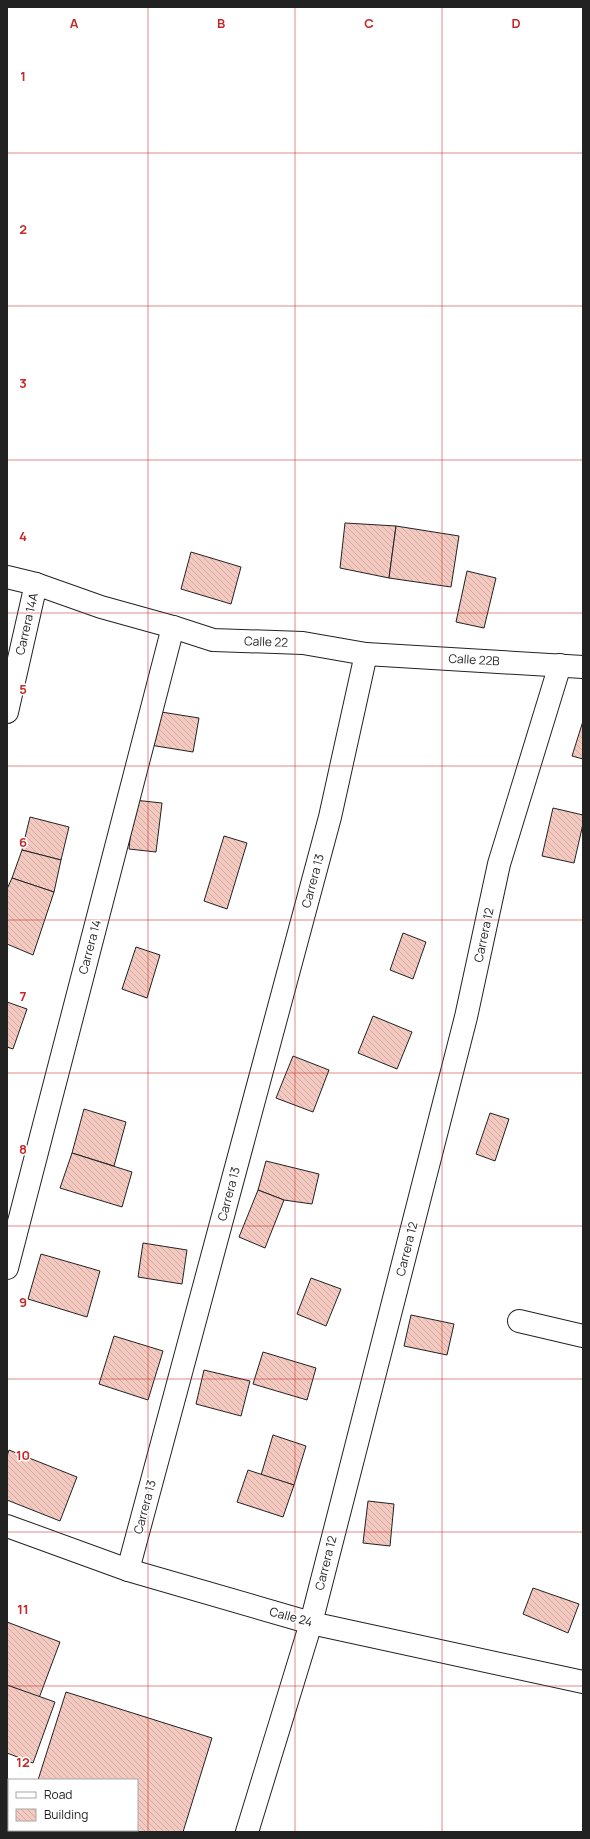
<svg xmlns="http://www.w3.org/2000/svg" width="590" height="1839" viewBox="0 0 590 1839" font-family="Manrope,sans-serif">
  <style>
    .building { fill: url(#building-back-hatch); stroke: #222 }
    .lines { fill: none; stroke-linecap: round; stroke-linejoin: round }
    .minor-casing { stroke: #222; stroke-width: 24 }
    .minor { stroke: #fff; stroke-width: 22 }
    .grid { fill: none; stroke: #c62828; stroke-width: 1; stroke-opacity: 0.55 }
    .labels { text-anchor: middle; stroke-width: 3; stroke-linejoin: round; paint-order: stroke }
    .street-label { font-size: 12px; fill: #222; stroke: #fff }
    .grid-label { font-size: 13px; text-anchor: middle; font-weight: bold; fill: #c62828; stroke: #fff; stroke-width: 3; stroke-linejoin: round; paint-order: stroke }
  </style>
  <defs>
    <pattern id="building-back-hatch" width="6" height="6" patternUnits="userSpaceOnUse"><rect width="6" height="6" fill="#f3c9c0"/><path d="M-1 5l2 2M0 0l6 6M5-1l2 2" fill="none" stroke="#d0aca5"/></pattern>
  </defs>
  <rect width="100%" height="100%" fill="#fff"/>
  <g class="building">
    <path d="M345,523L396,526L389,578L340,568Z"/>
    <path d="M396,526L459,536L451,587L389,578Z"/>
    <path d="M191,552L241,567L231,604L181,589Z"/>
    <path d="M467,571L496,578L484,628L456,622Z"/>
    <path d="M155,711L199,718L193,752L150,745Z"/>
    <path d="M583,721V759L572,756Z"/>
    <path d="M134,800L162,803L156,852L129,849Z"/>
    <path d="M553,808L583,815V824L574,863L542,856Z"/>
    <path d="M30,817L69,827L61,860L22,850Z"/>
    <path d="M224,836L247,843L227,909L204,901Z"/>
    <path d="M22,850L61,860L54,892L12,878Z"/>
    <path d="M12,878L54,892L33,955L7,944V889Z"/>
    <path d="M403,933L426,942L413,979L390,970Z"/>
    <path d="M136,947L160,955L147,998L122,989Z"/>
    <path d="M7,1002L27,1009L13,1049L7,1047Z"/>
    <path d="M373,1016L412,1032L397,1069L358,1053Z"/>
    <path d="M293,1056L329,1070L313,1112L276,1098Z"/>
    <path d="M84,1109L126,1122L114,1166L72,1153Z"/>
    <path d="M490,1113L509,1119L495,1161L476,1154Z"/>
    <path d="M72,1153L132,1172L122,1207L60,1188Z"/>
    <path d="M266,1161L319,1174L312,1204L284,1200L258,1190Z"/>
    <path d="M258,1190L284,1200L265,1248L239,1237Z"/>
    <path d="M143,1243L187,1250L182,1284L138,1277Z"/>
    <path d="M41,1254L100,1271L87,1317L28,1299Z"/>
    <path d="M311,1278L341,1289L326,1326L297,1314Z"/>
    <path d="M411,1315L454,1324L447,1355L404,1346Z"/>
    <path d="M114,1336L163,1351L148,1400L99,1384Z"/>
    <path d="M263,1352L316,1368L307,1400L253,1384Z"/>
    <path d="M204,1370L250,1381L241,1416L196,1404Z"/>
    <path d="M273,1435L306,1446L294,1485L261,1475Z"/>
    <path d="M9,1450L77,1477L60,1521L7,1500V1456Z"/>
    <path d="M248,1470L294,1485L283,1517L237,1502Z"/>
    <path d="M368,1501L394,1504L390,1546L363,1543Z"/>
    <path d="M533,1588L579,1604L568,1633L523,1614Z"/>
    <path d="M7,1622L60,1642L39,1698L7,1685Z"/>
    <path d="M7,1685L55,1702L33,1763L7,1753Z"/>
    <path d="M66,1692L212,1738L183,1832H22L23,1830H137V1780H38Z"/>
  </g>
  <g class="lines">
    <defs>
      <g id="minor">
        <path d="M7,577L36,584L101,607L173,627L213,640L303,643L366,654L583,667"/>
        <path d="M7,712L36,584"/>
        <path d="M7,1268L173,627"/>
        <path d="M519,1321L583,1336"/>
        <path d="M7,1526L128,1570L311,1623L583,1682"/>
        <path d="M128,1570L330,817L366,654"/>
        <path d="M247,1832L311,1623L466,1017L499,864L560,665"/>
      </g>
    </defs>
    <use href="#minor" class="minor-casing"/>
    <use href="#minor" class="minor"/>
  </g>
  <path class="grid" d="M148,7V1832M295,7V1832M442,7V1832M7,153H583M7,306H583M7,460H583M7,613H583M7,766H583M7,920H583M7,1073H583M7,1226H583M7,1379H583M7,1532H583M7,1686H583"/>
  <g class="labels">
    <g class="street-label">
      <text transform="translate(27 624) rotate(-77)" y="4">Carrera 14A</text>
      <text transform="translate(266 642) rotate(2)" y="4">Calle 22</text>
      <text transform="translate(474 660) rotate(3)" y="4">Calle 22B</text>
      <text transform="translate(313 881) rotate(-75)" y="4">Carrera 13</text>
      <text transform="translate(484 935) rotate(-78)" y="4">Carrera 12</text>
      <text transform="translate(90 947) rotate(-75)" y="4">Carrera 14</text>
      <text transform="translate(229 1194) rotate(-75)" y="4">Carrera 13</text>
      <text transform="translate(407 1249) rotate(-76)" y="4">Carrera 12</text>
      <text transform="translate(145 1507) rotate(-75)" y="4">Carrera 13</text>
      <text transform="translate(326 1563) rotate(-76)" y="4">Carrera 12</text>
      <text transform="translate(291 1617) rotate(15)" y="4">Calle 24</text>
    </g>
  </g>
  <g class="grid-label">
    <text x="74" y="28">A</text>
    <text x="221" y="28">B</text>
    <text x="369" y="28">C</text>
    <text x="516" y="28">D</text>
    <text x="23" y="81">1</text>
    <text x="23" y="234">2</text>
    <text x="23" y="388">3</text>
    <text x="23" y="541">4</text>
    <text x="23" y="694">5</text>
    <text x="23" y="847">6</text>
    <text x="23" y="1001">7</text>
    <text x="23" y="1154">8</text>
    <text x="23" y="1307">9</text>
    <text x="23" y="1460">10</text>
    <text x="23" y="1614">11</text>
    <text x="23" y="1767">12</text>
  </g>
  <rect width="590" height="1839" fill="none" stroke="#222222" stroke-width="16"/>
  <rect x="8" y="1779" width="130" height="52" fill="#ffffff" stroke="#a7a7a7"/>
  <rect x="16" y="1792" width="20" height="6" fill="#ffffff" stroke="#a7a7a7"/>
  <text x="44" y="1799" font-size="12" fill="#222222">Road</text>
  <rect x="16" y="1809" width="20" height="12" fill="url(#building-back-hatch)" stroke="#a7a7a7"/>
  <text x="44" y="1819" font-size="12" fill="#222222">Building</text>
</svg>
